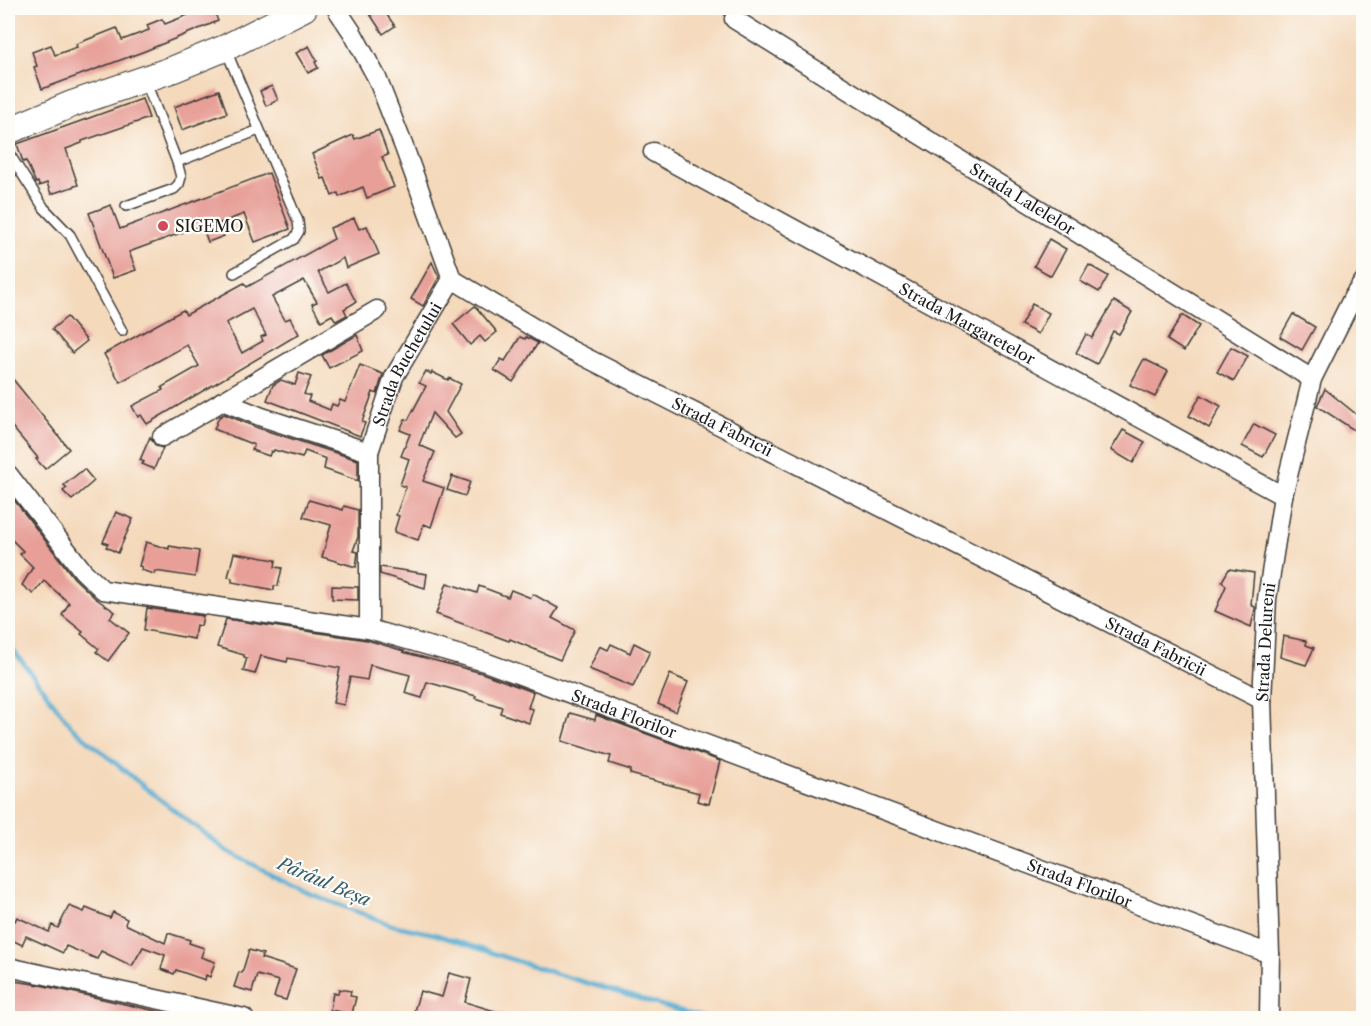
<svg xmlns="http://www.w3.org/2000/svg" width="1371" height="1026" viewBox="0 0 1371 1026" font-family="'Libre Caslon Text',serif">
  <style>
    .lines { fill: none; stroke-linecap: round; stroke-linejoin: round }
    .stream { stroke: #52acd0; stroke-width: 4.5 }
    .building { fill: #e79f98; fill-rule: evenodd }
    .service-casing { stroke: #3c3834; stroke-width: 12 }
    .minor-casing { stroke: #3c3834; stroke-width: 21 }
    .secondary-casing { stroke: #3c3834; stroke-width: 28 }
    .service { stroke: #fff; stroke-width: 9 }
    .minor { stroke: #fff; stroke-width: 18 }
    .secondary { stroke: #fff; stroke-width: 26 }
    .poi-dot { fill: #d1495b; stroke: #fdfcf7; stroke-width: 2 }
    .labels { text-anchor: middle; stroke-width: 4.5; stroke-linejoin: round; paint-order: stroke }
    .street-label { font-size: 16px; fill: #1c1c1c; stroke: #fdfcf7 }
    .poi-label { font-size: 16px; fill: #1c1c1c; stroke: #fdfcf7; text-anchor: start }
    .water-label { font-size: 18px; font-style: italic; fill: #345d6d; stroke: #fdfcf7 }
  </style>
  <rect width="100%" height="100%" fill="#fdfcf7"/>
  <filter id="ink" filterUnits="userSpaceOnUse"><feTurbulence type="fractalNoise" baseFrequency=".0167" numOctaves="2"/><feDisplacementMap in="SourceGraphic" scale="12" xChannelSelector="R" yChannelSelector="G"/><feConvolveMatrix kernelMatrix="1 2 1 2 8 2 1 2 1" color-interpolation-filters="sRGB"/></filter>
  <filter id="wash" filterUnits="userSpaceOnUse"><feTurbulence type="fractalNoise" baseFrequency=".008" numOctaves="4" result="noise"/><feDisplacementMap in="SourceGraphic" scale="24" xChannelSelector="R" yChannelSelector="G"/><feGaussianBlur stdDeviation="1.35" result="paint"/><feColorMatrix in="noise" values="0 0 0 0 0 0 0 0 0 0 0 0 0 0 0 0 0 1.4 0 .05"/><feComposite in="paint" operator="in"/></filter>
  <g filter="url(#wash)">
    <rect width="100%" height="100%" fill="#f4d9bb"/>
    <g class="lines">
      <path class="stream" d="M8,643L72,727L148,790L227,851L308,893L392,925L434,934L557,974L704,1018"/>
    </g>
    <g id="blocks">
      <g class="building">
        <path d="M197,8H213L218,21L145,51L42,89L34,67L37,66L32,52L51,45L55,55L77,47L76,44L117,28L122,40L149,30L147,25L162,19L165,24L198,11Z"/>
        <path d="M366,8H382L395,26L383,34Z"/>
        <path d="M309,46L317,61L315,62L318,68L308,73L296,53Z"/>
        <path d="M272,86L278,100L266,106L260,91Z"/>
        <path d="M219,90L227,113L182,130L174,107Z"/>
        <path d="M142,99L149,118L82,141V143L66,149L78,185L51,194L47,183L39,186L38,182L36,183L26,161L23,162L17,144Z"/>
        <path d="M379,130L388,155L382,157L394,187L367,198L363,187L339,197L338,193L332,196L325,178L322,179L312,154L353,135L355,139Z"/>
        <path d="M269,173L290,229L255,242L244,214L220,223L224,236L208,242L202,225L129,252L136,270L113,278L89,213L111,205L120,229Z"/>
        <path d="M354,218L359,229L367,226L379,254L346,268L343,258L318,272L329,292L346,283L356,302L344,309L347,315L336,321L332,315L321,321L312,304L317,302L304,280L272,297L285,320L290,318L299,334L147,424L141,415L138,417L132,406L163,390L162,387L199,366L187,345L120,382L104,354L183,310L186,315L244,283L247,287L334,239L330,228ZM252,309L266,335L261,337L263,341L242,353L226,323Z"/>
        <path d="M1049,239L1066,249L1051,276L1034,266Z"/>
        <path d="M432,262L439,277L423,306L411,299Z"/>
        <path d="M1089,265L1108,276L1099,292L1080,281Z"/>
        <path d="M1114,301L1132,312L1119,334L1113,331L1097,364L1076,353L1086,334L1092,338Z"/>
        <path d="M1032,304L1049,313L1038,334L1021,325Z"/>
        <path d="M475,306L497,332L485,342L480,336L470,345L453,324Z"/>
        <path d="M1293,314L1315,327L1302,350L1280,337Z"/>
        <path d="M1182,315L1199,326L1184,351L1167,340Z"/>
        <path d="M67,317L87,341L72,353L52,329Z"/>
        <path d="M357,335L363,351L329,368L322,355Z"/>
        <path d="M520,337L525,339L526,337L538,343L513,382L494,370L501,359L505,361Z"/>
        <path d="M1231,347L1248,356L1234,381L1217,372Z"/>
        <path d="M1144,359L1168,371L1155,397L1130,385Z"/>
        <path d="M360,365L383,374L377,394L373,392L362,422L365,423L360,436L267,400L273,385L281,380L295,385L299,373L311,377L304,394L310,396L308,401L330,410L332,404L337,406L340,400L345,402Z"/>
        <path d="M426,371L431,374L432,372L448,380L449,378L461,384L446,412L461,434L455,438L432,413L419,445L435,452L423,481L444,488L431,527L424,524L418,540L394,532L399,516L396,515L406,487L400,485L409,459L401,456L410,434L400,430L405,419L408,420L426,386L419,383Z"/>
        <path d="M8,373L69,449L45,469L36,459L38,458L8,422Z"/>
        <path d="M1325,389L1362,419L1354,430L1317,406Z"/>
        <path d="M1201,395L1221,406L1209,428L1189,416Z"/>
        <path d="M224,414L258,428L358,460V481L324,469L326,459L305,451L302,458L274,450L273,452L271,451L269,456L252,450L254,445L214,429L219,417Z"/>
        <path d="M1254,424L1275,435L1263,457L1242,446Z"/>
        <path d="M1123,430L1145,442L1133,463L1111,450Z"/>
        <path d="M150,437L156,446L163,448L154,469L142,464L144,462L140,460Z"/>
        <path d="M84,469L94,481L72,500L63,491L67,488L64,485Z"/>
        <path d="M452,476L470,482L465,496L447,490Z"/>
        <path d="M8,492L74,578L95,598L115,612L110,618L129,633L108,661L96,652L99,649L81,634L83,632L62,615L69,603L44,581L33,594L22,585L33,567L20,554L23,551L8,536Z"/>
        <path d="M309,500L343,510L344,506L358,510V537L353,551L358,552L356,567L322,557L331,525L303,517Z"/>
        <path d="M116,512L133,519L118,553L106,547L108,544L103,542Z"/>
        <path d="M146,542L169,549V546L199,551L195,577L155,571L154,574L141,570L142,567L139,566Z"/>
        <path d="M234,553L276,560L275,567L282,568L278,586H274V590L232,582V578L228,577Z"/>
        <path d="M380,567L427,574L425,588L380,574Z"/>
        <path d="M1229,569L1254,573L1251,605L1255,607V609L1251,627L1215,611L1226,586L1222,581Z"/>
        <path d="M447,583L477,593L479,586L508,597L511,590L531,598L533,594L558,608L552,618L575,630L560,660L510,639L509,641L436,614Z"/>
        <path d="M332,586L358,587V600L332,599Z"/>
        <path d="M147,608L203,616L201,626L196,625L194,639L144,630Z"/>
        <path d="M226,619L367,640L404,651L403,652L482,673L533,692L528,708L533,709L529,723L500,713L502,707L475,698L476,696L427,682L422,698L405,693L410,675L370,665L367,680L350,677L344,705L333,703L340,668L288,658L287,662L261,656L255,674L243,671L247,658L244,657V655L217,647Z"/>
        <path d="M1283,636L1306,641V645L1314,648L1306,665L1280,657Z"/>
        <path d="M634,643L650,651L633,687L589,669L600,646L608,650L611,644L630,653Z"/>
        <path d="M670,674L688,682L676,712L658,704Z"/>
        <path d="M570,713L595,720L596,715L720,761L709,804L697,801L699,793L630,774L631,770L609,763L611,756L562,741Z"/>
        <path d="M69,906L84,912L86,908L110,918L113,912L127,919L125,924L165,943L168,933L190,940L189,943L204,948L201,957L215,962L210,977L206,975L205,980L176,970L174,974L161,969L165,955L143,947L132,966L101,951L97,959L66,946L63,953L26,936L22,945L8,938V921L11,923L12,920L15,921L17,917L49,932L52,925L58,928Z"/>
        <path d="M249,950L263,954L261,958L296,969L286,1000L274,997L279,981L257,975L252,992L234,987L239,972L242,973Z"/>
        <path d="M449,973L471,979L465,1002L511,1016L510,1018H412L420,991L442,997Z"/>
        <path d="M8,980L40,985L187,1018H18L8,1017Z"/>
        <path d="M339,989L351,991L350,996L356,997L352,1014L330,1010L333,993L338,994Z"/>
      </g>
    </g>
  </g>
  <g filter="url(#ink)">
    <use href="#blocks" fill-opacity="0" stroke="#3c3834" stroke-width="1.5"/>
    <g class="lines">
      <defs>
        <g id="service">
          <path d="M226,50L298,221L299,231L294,239L234,273"/>
          <path d="M8,152L44,208L70,235L122,331"/>
          <path d="M177,162L259,130"/>
          <path d="M126,206L174,189L179,184L181,177L177,162L145,80"/>
        </g>
        <g id="minor">
          <path id="s1" d="M336,8L352,32L377,78L404,147L452,279L569,349L1262,700"/>
          <path id="s2" d="M734,19L1312,379"/>
          <path id="s3" d="M653,152L1283,496"/>
          <path d="M222,401L262,417L369,452"/>
          <path d="M162,437L377,310"/>
          <path id="s4" d="M8,474L83,571L103,590L369,629L485,662L1270,954"/>
          <path id="s5" d="M369,629V452L394,377L452,279"/>
          <path d="M8,967L244,1018"/>
          <path id="s6" d="M1269,1018L1270,954L1262,700L1267,599L1283,496L1312,379L1353,297L1364,281"/>
        </g>
        <path id="secondary" d="M8,131L72,104L174,69L225,48L304,8"/>
      </defs>
      <use href="#service" class="service-casing"/>
      <use href="#minor" class="minor-casing"/>
      <use href="#secondary" class="secondary-casing"/>
      <use href="#service" class="service"/>
      <use href="#minor" class="minor"/>
      <use href="#secondary" class="secondary"/>
    </g>
  </g>
  <circle class="poi-dot" cx="163" cy="226" r="6"/>
  <g class="labels">
    <g class="street-label">
      <text dy="6" stroke="none"><textPath href="#s2" startOffset="340">Strada Lalelelor</textPath></text>
      <text dy="6" stroke="none"><textPath href="#s3" startOffset="358">Strada Margaretelor</textPath></text>
      <text dy="6" stroke="none"><textPath href="#s5" startOffset="273">Strada Buchetului</textPath></text>
      <text dy="6" stroke="none"><textPath href="#s1" startOffset="604">Strada Fabricii</textPath></text>
      <text dy="6" stroke="none"><textPath href="#s6" startOffset="376">Strada Delureni</textPath></text>
      <text dy="6" stroke="none"><textPath href="#s1" startOffset="1090">Strada Fabricii</textPath></text>
      <text dy="6" stroke="none"><textPath href="#s4" startOffset="688">Strada Florilor</textPath></text>
      <text dy="6" stroke="none"><textPath href="#s4" startOffset="1174">Strada Florilor</textPath></text>
    </g>
    <g class="poi-label">
      <text x="175" y="232">SIGEMO</text>
    </g>
    <g class="water-label">
      <text transform="translate(324 882) rotate(23)" y="6">Pârâul Beșa</text>
    </g>
  </g>
  <rect width="1371" height="1026" fill="none" stroke="#fdfcf7" stroke-width="30"/>
</svg>
